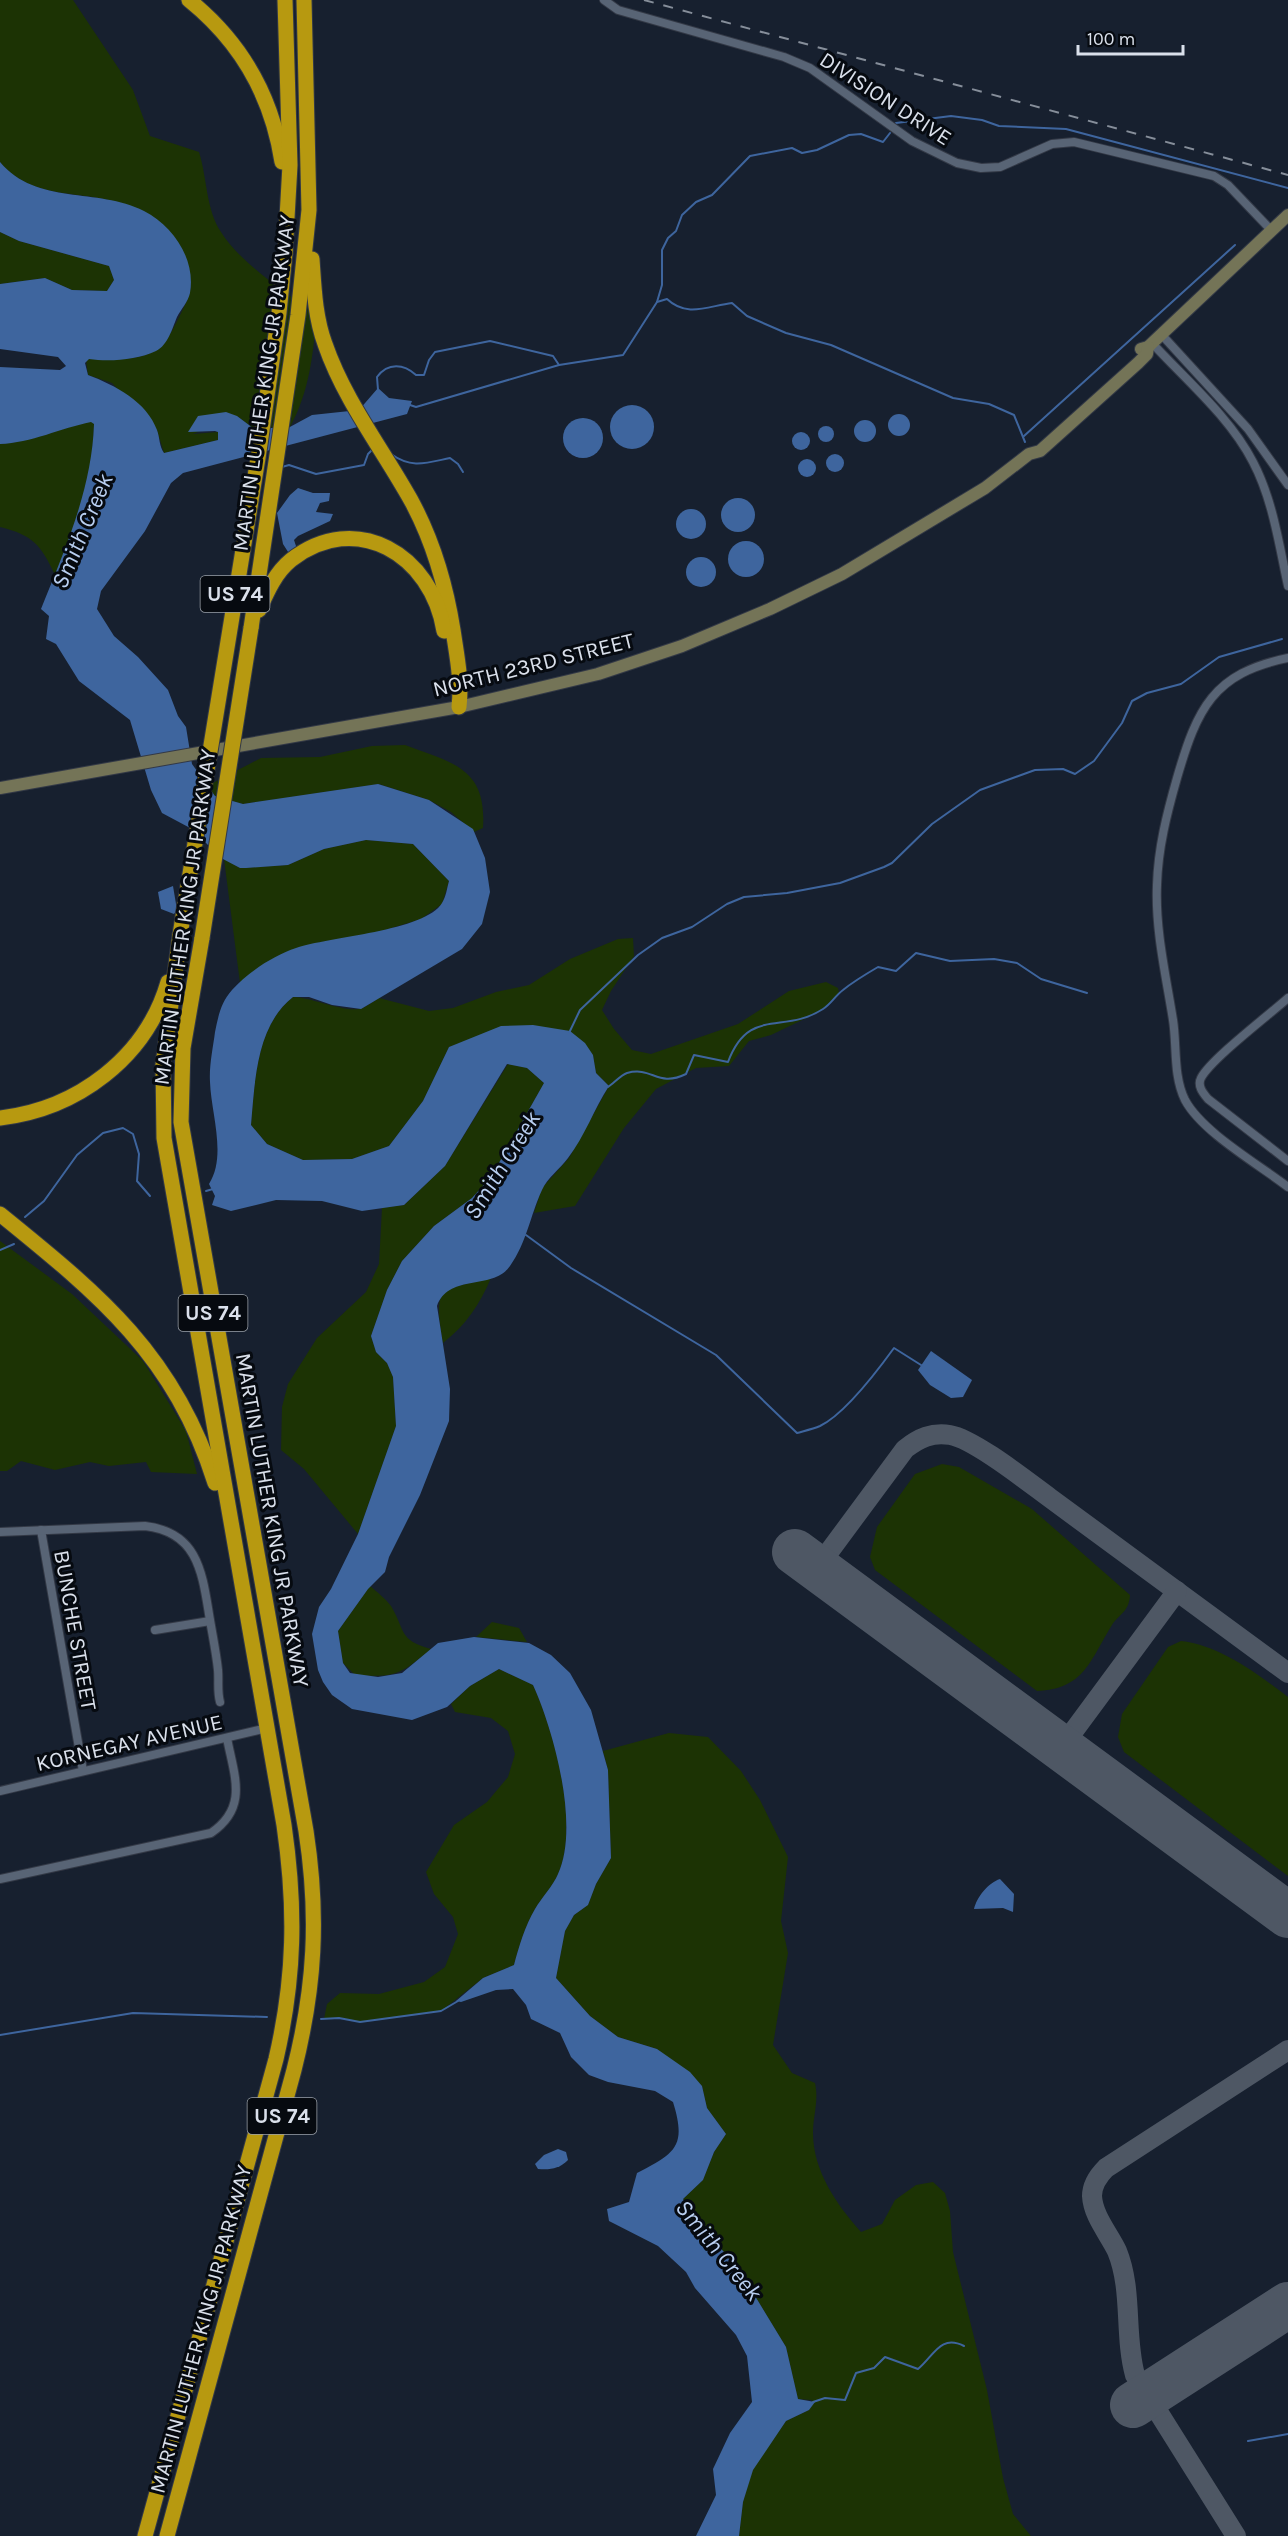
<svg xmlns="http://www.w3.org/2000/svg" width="1288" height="2536" viewBox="0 0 1288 2536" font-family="Karla,sans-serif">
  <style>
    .green { fill: #1c3304 }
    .water { fill: #3e659e }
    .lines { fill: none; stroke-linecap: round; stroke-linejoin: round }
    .stream { stroke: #3e659e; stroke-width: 2 }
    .taxiway { stroke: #4e5764; stroke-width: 20 }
    .runway { stroke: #4e5764; stroke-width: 46 }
    .minor-casing { stroke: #333946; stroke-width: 10 }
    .secondary-casing { stroke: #333946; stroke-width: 14 }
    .motorway-casing { stroke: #333946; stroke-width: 17 }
    .minor { stroke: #586475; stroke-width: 8 }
    .secondary { stroke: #747457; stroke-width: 12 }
    .motorway { stroke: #b79910; stroke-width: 15 }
    .rail { stroke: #868e9a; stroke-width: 2; stroke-dasharray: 10 10; stroke-linecap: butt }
    .motorway-bridge-casing { stroke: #333946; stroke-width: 17; stroke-linecap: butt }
    .motorway-bridge { stroke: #b79910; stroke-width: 15 }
    .labels { text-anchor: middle; stroke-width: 6; stroke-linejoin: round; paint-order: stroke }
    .shield { fill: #060a10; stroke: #9aa0a9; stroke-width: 1.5 }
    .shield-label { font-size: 21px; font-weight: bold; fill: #dae0eb }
    .street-label { font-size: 22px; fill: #dae0eb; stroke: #060a10 }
    .water-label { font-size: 24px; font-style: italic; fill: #b9cff1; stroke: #060a10 }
  </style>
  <rect width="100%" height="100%" fill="#17202f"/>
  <g class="green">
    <path d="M0,0H73L133,90L150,136L199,152C207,177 206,210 221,232C241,264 286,292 316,315C314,352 309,393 290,427L253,428L237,416L193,434L218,432V440L164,453L157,430L112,383L88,375L86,359C115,358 152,365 169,336C173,330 188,300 189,295C192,286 190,277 188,268C181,234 154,215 123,204C80,189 32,201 0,162Z"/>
    <path d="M0,232L19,241L109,266L114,280L107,291L72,290L45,278L0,284Z"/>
    <path d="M92,421L94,424C93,477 75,526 55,575C41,545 33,535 0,527V444C31,442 61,428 92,421Z"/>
    <path d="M405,745C453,763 487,768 483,828L474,832L451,812L429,800L379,784L243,804L215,796L207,786L261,758L320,757L372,746Z"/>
    <path d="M366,840L413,844L449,881L442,904L421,919L257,969L240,983L224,859L240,868L288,865L324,849Z"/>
    <path d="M633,938L634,956L611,991L602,1010L614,1029L632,1050L651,1054L738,1024L789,991L826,982L838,988L839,993L821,1011L771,1035L749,1041L729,1066L696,1068L656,1089L624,1128L575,1206L534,1213L542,1188L569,1158L609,1086L596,1073L593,1055L472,1039L449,1047L423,1101L389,1146L352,1159L303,1160L267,1144L251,1125C255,1081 256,1026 293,997C312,997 346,1014 363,1008C369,1005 374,1001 379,998L429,1011L453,1008L496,992L529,985L570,959L618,939Z"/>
    <path d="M508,1064L527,1068L544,1083L491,1177L472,1198L434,1226L402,1261L387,1290L371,1336L376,1352L387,1363L393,1377L396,1426L358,1534L304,1469L281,1450L282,1407L288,1384L317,1338L366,1292L379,1264L382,1208L404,1205L445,1166Z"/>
    <path d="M0,1241L72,1294L143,1361L186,1431L197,1474L151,1472L146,1462L109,1466L90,1462L55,1470L21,1461L7,1471H0Z"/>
    <path d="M491,1278C480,1304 466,1325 443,1343C434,1286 437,1291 491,1278Z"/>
    <path d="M942,1464L959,1467L1032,1509L1130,1595C1129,1612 1120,1613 1112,1625C1090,1660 1085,1689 1037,1691L875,1570L870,1557L877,1527L915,1474Z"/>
    <path d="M370,1586C377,1592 386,1599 391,1606C406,1631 398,1640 431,1649C401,1674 396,1678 355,1675L343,1663L338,1631Z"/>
    <path d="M492,1622L519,1628L527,1642L476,1637Z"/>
    <path d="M1181,1641C1219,1645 1258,1674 1288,1697V1876L1124,1752L1118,1737L1122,1714L1168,1647Z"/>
    <path d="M499,1669L533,1685C554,1731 580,1826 558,1874C553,1886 542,1897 535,1909C525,1926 519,1946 514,1965L483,1978L441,2011L360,2022L339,2018L324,2019L327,2004L340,1993L379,1994L424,1982L445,1967L458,1934L453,1917L434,1894L426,1872L454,1825L487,1802L508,1777L515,1754L508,1731L491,1718L455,1712L451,1704L470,1686Z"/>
    <path d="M669,1733L708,1737L741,1771L760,1800L788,1857L781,1921L788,1953L773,2045L792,2073L815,2083C819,2101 813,2115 813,2133C813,2171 837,2205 861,2232L882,2224L895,2200L916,2185L933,2182L945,2193L950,2211L953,2252L987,2390L1003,2478L1013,2514L1031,2536H739L743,2502L752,2470L786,2421L809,2410L812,2400L798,2399L786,2347L738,2268L695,2219L683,2199L703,2180L714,2152L726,2134L707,2108L702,2086L657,2049L618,2037L590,2016L556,1978L565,1931L574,1915L588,1905L596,1884L611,1858L608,1770L603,1751Z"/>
  </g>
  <g class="water">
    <path d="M0,162C37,206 97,187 144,211C173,226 196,259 190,293C188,302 181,309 177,317C172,329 168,345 156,351C137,360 109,362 89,359L85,363L88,375C115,385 147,402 157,430C160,438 159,446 164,453L218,440V432L215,431L188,432L198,416L226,412L237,416L253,428H288L312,415L359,410L378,388L389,398L412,401L407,414L183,473L171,483L145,531L101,591L97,609L114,636L138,657L168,690L178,716L186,727L192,764L215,796L243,804L378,784L429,800L473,829L485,858L490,892L482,924L462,949L361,1009L332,1005L309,997H293C256,1026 255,1081 251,1125L267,1144L303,1160L352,1159L389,1146L423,1101L449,1047L501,1026L533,1025L570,1031L585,1043L593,1055L596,1073L609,1086C594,1109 585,1136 568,1158C560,1169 547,1178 542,1190C530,1216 527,1242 510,1266C493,1291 449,1273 437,1306L450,1389L449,1421L420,1495L389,1557L385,1572L368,1589L338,1631L343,1663L350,1673L378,1677L402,1673L438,1643L474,1637L529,1643L551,1655L570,1673L591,1710L608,1770L611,1858L596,1884L588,1905L574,1915L565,1931L556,1978L590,2016L618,2037L657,2049L690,2072L702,2086L707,2108L726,2134L714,2152L703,2180L683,2199L695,2219L738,2268L786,2347L798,2399L815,2402L809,2410L786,2421L753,2470L743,2502L739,2536H696L716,2495L713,2469L730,2433L752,2402L747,2356L736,2335L695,2288L686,2272L658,2246L609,2221L607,2209L629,2202L637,2173C675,2153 687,2147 673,2102L655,2091L608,2082L589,2075L571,2057L560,2033L531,2019L526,2005L513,1989L496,1990L461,2002L456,2001L483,1978L514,1965C519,1946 525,1926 535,1909C542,1897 553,1886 558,1874C580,1827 554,1731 533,1685L499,1669L470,1686L447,1707L412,1720L352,1709L332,1695L323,1682L318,1670L312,1634L319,1607L331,1589L358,1534L396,1426L393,1377L387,1363L376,1352L371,1336L387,1290L402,1261L434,1226L472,1198L491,1177L544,1083L527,1068L507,1064L445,1166L404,1205L362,1211L322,1201L276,1200L231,1211L212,1205L215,1196L209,1184C227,1156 211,1113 210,1082C209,1065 213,1048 215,1032C218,1017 221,1002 232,990C247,973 274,955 296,948C327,937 426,931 442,903C446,897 447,888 449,881L413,844L366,840L324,849L288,865L246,868H240L221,858L192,829L162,813L151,790L130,720L79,681L56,644L46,639L49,616L41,609C65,549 92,489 94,424L91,422C61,428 31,443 0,444V367L60,370L66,366L58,357L0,349V284L45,278L72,290L107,291L114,280L109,266L19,241L0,232Z"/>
    <circle cx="632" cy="427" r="22"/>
    <circle cx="899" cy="425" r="11"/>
    <circle cx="583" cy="438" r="20"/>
    <circle cx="865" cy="431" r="11"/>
    <circle cx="826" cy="434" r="8"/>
    <circle cx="801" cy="441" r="9"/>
    <circle cx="835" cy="463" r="9"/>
    <circle cx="807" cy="468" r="9"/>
    <path d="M298,488L313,493H330L329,501L320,503L316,512L333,514L330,521L298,536L294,540L297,549L290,555L283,544L277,513L290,495Z"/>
    <circle cx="738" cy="515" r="17"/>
    <circle cx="691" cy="524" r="15"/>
    <circle cx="746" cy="559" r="18"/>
    <circle cx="701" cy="572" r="15"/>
    <path d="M173,886L177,910L174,914L161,909L158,892Z"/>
    <path d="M931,1351L972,1380L963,1397L951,1398L930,1385L918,1370Z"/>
    <path d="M1000,1879L1014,1894L1013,1912L1003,1908L974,1909C977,1897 988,1883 1000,1879Z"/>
    <path d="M558,2149L566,2152L568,2160C559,2169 550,2170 538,2169L535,2164L544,2155Z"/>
  </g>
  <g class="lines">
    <g class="stream">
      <path d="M896,123L951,116L982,120L999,126L1066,129L1288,188"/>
      <path d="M657,302L667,299C687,318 708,306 732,303L747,316L786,333L831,345L953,398L989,404L1014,415L1025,442"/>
      <path d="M378,390L377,377C388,362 404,364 416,375H424L429,360L435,352L490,341L553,356L559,365"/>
      <path d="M410,405L416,407L559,365L623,355L657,302L662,285V250L668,238L676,231L682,215L696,202L712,195L750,156L792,148L802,153L817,150L849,135L861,134L883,142L890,133"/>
      <path d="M1024,436L1235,245"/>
      <path d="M391,454C412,469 426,463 450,458L458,464L463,472"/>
      <path d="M282,467L289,465L316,474L364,465L368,454L372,450"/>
      <path d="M569,1033L580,1010L638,955L662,938L692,927L727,904L744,897L787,893L840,883L884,867L892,863L932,824L980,790L1035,770L1063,769L1075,774L1094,761L1122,723L1132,701L1147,693L1181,684L1219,657L1282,639"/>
      <path d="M608,1087C614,1083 621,1075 627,1073C653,1066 657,1088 686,1074L694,1055L728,1062C749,1006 783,1035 823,1009C831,1004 835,996 843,990C854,981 866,974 878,967L896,971L916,953L950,961L994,959L1017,963L1041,979L1087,993"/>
      <path d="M206,1191L213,1189"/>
      <path d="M25,1217L44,1201L77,1155L103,1133L123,1128L133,1134L139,1154L137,1181L150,1196"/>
      <path d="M526,1235L571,1268L716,1355L797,1433C804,1431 813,1429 820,1426C845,1414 878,1370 894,1348L921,1365"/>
      <path d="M0,1250L14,1244"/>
      <path d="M321,2019L339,2018L360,2022L441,2011L458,2001"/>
      <path d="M0,2035L133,2013L267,2017"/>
      <path d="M813,2402L825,2398L845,2400L856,2373L874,2368L885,2357L918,2369C934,2356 940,2334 964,2346"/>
      <path d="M1248,2441L1288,2434"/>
    </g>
    <g class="taxiway">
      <path d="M817,1568L905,1449C919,1438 932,1432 950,1435C974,1439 1028,1482 1050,1498C1129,1556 1209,1615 1288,1673"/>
      <path d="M1061,1748L1177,1591"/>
      <path d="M1236,2536L1135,2375C1124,2335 1133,2290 1117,2251C1109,2234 1093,2216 1092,2196C1092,2185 1098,2176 1106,2168L1288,2050"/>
    </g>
    <g class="runway">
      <path d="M795,1552L1288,1915"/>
      <path d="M1133,2405L1288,2305"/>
    </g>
    <defs>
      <g id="minor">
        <path d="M604,0L618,10L784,57L810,68L912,141L957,163L981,168L1000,167L1052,144L1074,142L1214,176L1228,185L1272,231"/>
        <path d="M1161,334L1248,429L1288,485"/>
        <path d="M1152,343C1186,380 1230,417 1253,462C1273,500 1279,545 1288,586"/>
        <path d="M1288,658C1213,673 1197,709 1177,778C1167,813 1158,848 1157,885C1155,929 1166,976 1173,1020C1177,1045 1173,1076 1185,1100C1202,1132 1258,1164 1288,1187"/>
        <path d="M1288,998C1269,1015 1211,1059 1201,1078C1197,1086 1203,1093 1208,1099L1288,1161"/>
        <path d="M41,1530L83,1771"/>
        <path d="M0,1532L145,1526C197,1532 202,1571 209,1614C212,1633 216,1651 218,1670C219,1681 217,1691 220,1702"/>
        <path d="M155,1630L210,1621"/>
        <path d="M0,1791L267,1728"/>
        <path d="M0,1879L211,1833C249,1807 234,1776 227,1738"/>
      </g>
      <g id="secondary">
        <path d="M1141,349L1148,347L1288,215"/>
        <path d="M0,788L459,707L598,674L682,646L770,609L842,574L985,488L1029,454L1040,451L1138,363L1147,354L1148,347"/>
      </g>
      <g id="motorway">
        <path d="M189,0C241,42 272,96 282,162"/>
        <path d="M285,0L290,165L285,253"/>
        <path d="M312,259C314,288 315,317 325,344C345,402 384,451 413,504C434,544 446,586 453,630C457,657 462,680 459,707"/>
        <path d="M259,610C267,592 275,573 291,560C356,509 432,555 444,631"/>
        <path d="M251,628L298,315L309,210L304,0"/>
        <path d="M0,1118C77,1109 146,1058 168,982"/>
        <path d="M0,1214C100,1295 175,1356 215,1483"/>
        <path d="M145,2536L276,2059C295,1977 296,1908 284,1825L164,1138L163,1065L180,935"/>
        <path d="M167,2536L294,2070C315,1987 319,1916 306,1831L181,1122L183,1048L202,938"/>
      </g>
    </defs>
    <use href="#minor" class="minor-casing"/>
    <use href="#secondary" class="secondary-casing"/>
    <use href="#motorway" class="motorway-casing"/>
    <use href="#minor" class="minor"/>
    <use href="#secondary" class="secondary"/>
    <use href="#motorway" class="motorway"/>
    <path class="rail" d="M644,0L1288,175"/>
    <defs>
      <g id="motorway-bridge">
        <path d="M180,935L258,458L279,313L285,253"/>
        <path d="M202,938L251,628"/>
      </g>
    </defs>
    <use href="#motorway-bridge" class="motorway-bridge-casing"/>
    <use href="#motorway-bridge" class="motorway-bridge"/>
  </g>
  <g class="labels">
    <g class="shield">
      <rect x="200.5" y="576" width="69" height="36" rx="4.5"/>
      <rect x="178.5" y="1295" width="69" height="36" rx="4.5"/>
      <rect x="247.5" y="2098" width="69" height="36" rx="4.5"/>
    </g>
    <g class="shield-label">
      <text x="235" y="601">US 74</text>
      <text x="213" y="1320">US 74</text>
      <text x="282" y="2123">US 74</text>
    </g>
    <g class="street-label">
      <text transform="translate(886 98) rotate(33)" y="8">DIVISION DRIVE</text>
      <text transform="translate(263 383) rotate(-82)" y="8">MARTIN LUTHER KING JR PARKWAY</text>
      <text transform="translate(533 664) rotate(-14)" y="8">NORTH 23RD STREET</text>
      <text transform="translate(184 917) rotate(-82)" y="8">MARTIN LUTHER KING JR PARKWAY</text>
      <text transform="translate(273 1520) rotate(80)" y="8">MARTIN LUTHER KING JR PARKWAY</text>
      <text transform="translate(76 1630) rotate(80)" y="8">BUNCHE STREET</text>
      <text transform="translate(129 1742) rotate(-13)" y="8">KORNEGAY AVENUE</text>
      <text transform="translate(200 2329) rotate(-75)" y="8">MARTIN LUTHER KING JR PARKWAY</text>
    </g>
    <g class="water-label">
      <text transform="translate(82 531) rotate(-67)" y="8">Smith Creek</text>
      <text transform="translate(502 1165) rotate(-58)" y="8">Smith Creek</text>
      <text transform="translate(719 2250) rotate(51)" y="8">Smith Creek</text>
    </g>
  </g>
  <path d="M1078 45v9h105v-9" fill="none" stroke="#dae0eb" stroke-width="3"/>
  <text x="1087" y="45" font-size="18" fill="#dae0eb" stroke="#060a10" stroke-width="4.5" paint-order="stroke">100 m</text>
</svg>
